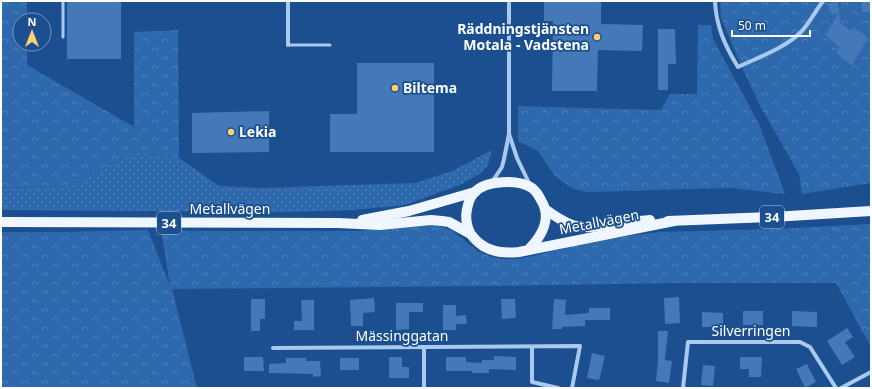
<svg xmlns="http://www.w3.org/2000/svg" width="872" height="389" viewBox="0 0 872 389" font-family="'Noto Sans',sans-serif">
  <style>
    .grass { fill: url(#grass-dots) }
    .forest { fill: url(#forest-crowns) }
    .building { fill: #4478b7 }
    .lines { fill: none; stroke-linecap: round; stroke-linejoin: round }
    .service { stroke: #a9c9ee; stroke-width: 3 }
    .minor { stroke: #a9c9ee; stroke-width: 4 }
    .primary { stroke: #f0f6ff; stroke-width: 10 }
    .poi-dot { fill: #ffd166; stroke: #1b4f8f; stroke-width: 1.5 }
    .labels { text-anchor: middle; stroke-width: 3.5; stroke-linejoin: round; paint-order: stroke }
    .shield { fill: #1b4f8f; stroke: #bbcadd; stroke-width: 1 }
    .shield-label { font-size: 13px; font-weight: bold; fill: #fff }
    .poi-label { font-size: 14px; font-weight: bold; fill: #fff; stroke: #1b4f8f; text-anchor: start }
    .street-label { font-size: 14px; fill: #fff; stroke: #1b4f8f }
  </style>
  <defs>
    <pattern id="grass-dots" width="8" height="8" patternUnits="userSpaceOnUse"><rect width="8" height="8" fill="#2e69ad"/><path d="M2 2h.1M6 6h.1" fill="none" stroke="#4d80b9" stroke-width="1.8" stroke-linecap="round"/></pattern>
    <pattern id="forest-crowns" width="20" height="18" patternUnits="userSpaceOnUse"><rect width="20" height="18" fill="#2e69ad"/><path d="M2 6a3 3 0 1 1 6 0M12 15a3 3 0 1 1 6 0" fill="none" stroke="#4d80b9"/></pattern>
  </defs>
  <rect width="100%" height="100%" fill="#1b4f8f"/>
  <path class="grass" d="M492,150L488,165L481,173L462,184L405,205L352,210L284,212L1,210V188L72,186L133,152L179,158L219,186L261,188L415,183L452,171Z"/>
  <g class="forest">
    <path d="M1,1H27V20H20V44H27V65L134,127V32L178,30L179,158L133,152L72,186L1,188Z"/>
    <path d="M720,1H871V183L802,194L799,174L760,106L740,63L721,18Z"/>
    <path d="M698,25H711L713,39L759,124L785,194L731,188L587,192L574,189L563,182L554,175L538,151L518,141V106L661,110L670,94H697Z"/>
    <path d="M871,224V347L836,283H675L489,286L172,289L197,388H1V232H59L148,230L170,286L161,229L192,231H356L436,225L451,230L479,252L492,257L505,259H516L533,256L588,242L642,234L661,232L775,229Z"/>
  </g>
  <g class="building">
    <rect x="67" y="1" width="54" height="58"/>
    <path d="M544,1H601V24L643,25L642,51L598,50L597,91H552L553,21H544Z"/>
    <path d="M837,1L839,12H830L828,4Z"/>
    <rect x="862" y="1" width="9" height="11"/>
    <path d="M839,13L840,23L851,31L854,27L868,38L852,65L836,53L840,48L825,35Z"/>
    <path d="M658,29H675L676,64H668V90H658Z"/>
    <path d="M357,63H434V152H330V114H357Z"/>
    <path d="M269,111V152L192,153V113Z"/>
    <path d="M679,297L680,323L665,324L664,298Z"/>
    <path d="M374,298L375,312L363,313V326H351L350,300Z"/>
    <path d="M251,299H265V319H260V331H251Z"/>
    <path d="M501,299H515L516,318L502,319Z"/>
    <path d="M554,299L566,300L565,315L589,313V308H610V320H585V326L562,327V329H552Z"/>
    <path d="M301,300H314V330H294V321H302Z"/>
    <path d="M396,303H423V312H409V329L396,330Z"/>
    <path d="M443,305H456V316L466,315L467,324H456V330H443Z"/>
    <rect x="743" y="311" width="20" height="14"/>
    <path d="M792,311L817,312V327L792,326Z"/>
    <path d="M702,312L723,313V327H702Z"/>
    <path d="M847,328L853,337L845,342L855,357L842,365L827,341Z"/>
    <path d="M658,331H668L665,360L672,361L669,383L656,381L658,360Z"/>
    <path d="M592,353L605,356L599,380L587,378Z"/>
    <path d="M494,356L516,357V370L489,369V373H472V371H446V357H466V362L482,363V360H494Z"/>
    <path d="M244,357H263L264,371H244Z"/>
    <path d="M389,357H402V367H409V378H389Z"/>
    <path d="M740,357H762L761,377H749V369H740Z"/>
    <path d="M286,358H306V361H320L321,376L313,377V374L269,373V364L286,363Z"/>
    <rect x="340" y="358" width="19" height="12"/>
    <path d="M807,364L816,382L805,388L796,369Z"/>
    <path d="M703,365L715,366L713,386L701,385Z"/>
  </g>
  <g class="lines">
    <g class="service">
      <path d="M63,1V37"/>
      <path d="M288,45H330"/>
    </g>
    <g class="minor">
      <path d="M288,1V45"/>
      <path d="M715,1C716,26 725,46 738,67C759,57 785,48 801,32C809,24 816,10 823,1"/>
      <path d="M509,134L517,158L530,185"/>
      <path d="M492,182L502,167L504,159L509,134V1"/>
      <path d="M424,347V388"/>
      <path d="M532,347V382L558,388"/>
      <path d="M273,348L580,346L572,388"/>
      <path d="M683,388L688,342H800L810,347L836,388"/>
      <path d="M841,388L871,372"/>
    </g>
    <g class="primary">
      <path d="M545,209C553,215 562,221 572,225C590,231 610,223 628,222C635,221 643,221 650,220"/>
      <path d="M362,220L409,211L475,192"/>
      <path d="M668,221L773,217L871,211"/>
      <path d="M1,222L338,223L380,225L431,220L442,221L449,222L469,233"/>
      <path d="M529,249C542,236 552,218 541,200C539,196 536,191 532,188C518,179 485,180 474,193C470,197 468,204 467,209C465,219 467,231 474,238C485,251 502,254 519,252L674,221"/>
    </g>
  </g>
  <g class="poi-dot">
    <circle cx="597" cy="37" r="4"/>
    <circle cx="395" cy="88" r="4"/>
    <circle cx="231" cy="132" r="4"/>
  </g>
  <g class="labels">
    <g class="shield">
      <rect x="760" y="206" width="24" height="22" rx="3"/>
      <rect x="157" y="212" width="24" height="22" rx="3"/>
    </g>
    <g class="shield-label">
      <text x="772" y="222">34</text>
      <text x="169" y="228">34</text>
    </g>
    <g class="poi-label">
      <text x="589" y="34" text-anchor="end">Räddningstjänsten<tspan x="589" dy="16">Motala - Vadstena</tspan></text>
      <text x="403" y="93">Biltema</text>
      <text x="239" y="137">Lekia</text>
    </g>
    <g class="street-label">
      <text x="230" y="214">Metallvägen</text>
      <text transform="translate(599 222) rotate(-11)" y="5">Metallvägen</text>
      <text x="751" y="336">Silverringen</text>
      <text x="402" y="341">Mässinggatan</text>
    </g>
  </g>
  <rect width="872" height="389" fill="none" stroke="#ffffff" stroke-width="4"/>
  <g transform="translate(32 32)"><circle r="19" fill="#1b4f8f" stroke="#7695bc"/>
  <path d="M0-3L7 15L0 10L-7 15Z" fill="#ffd166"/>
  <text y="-6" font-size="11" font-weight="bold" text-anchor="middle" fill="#ffffff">N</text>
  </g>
  <path d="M732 30v6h78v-6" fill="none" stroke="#ffffff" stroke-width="2"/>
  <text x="738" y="30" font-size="12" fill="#ffffff" stroke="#1b4f8f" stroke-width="3" paint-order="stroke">50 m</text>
</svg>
